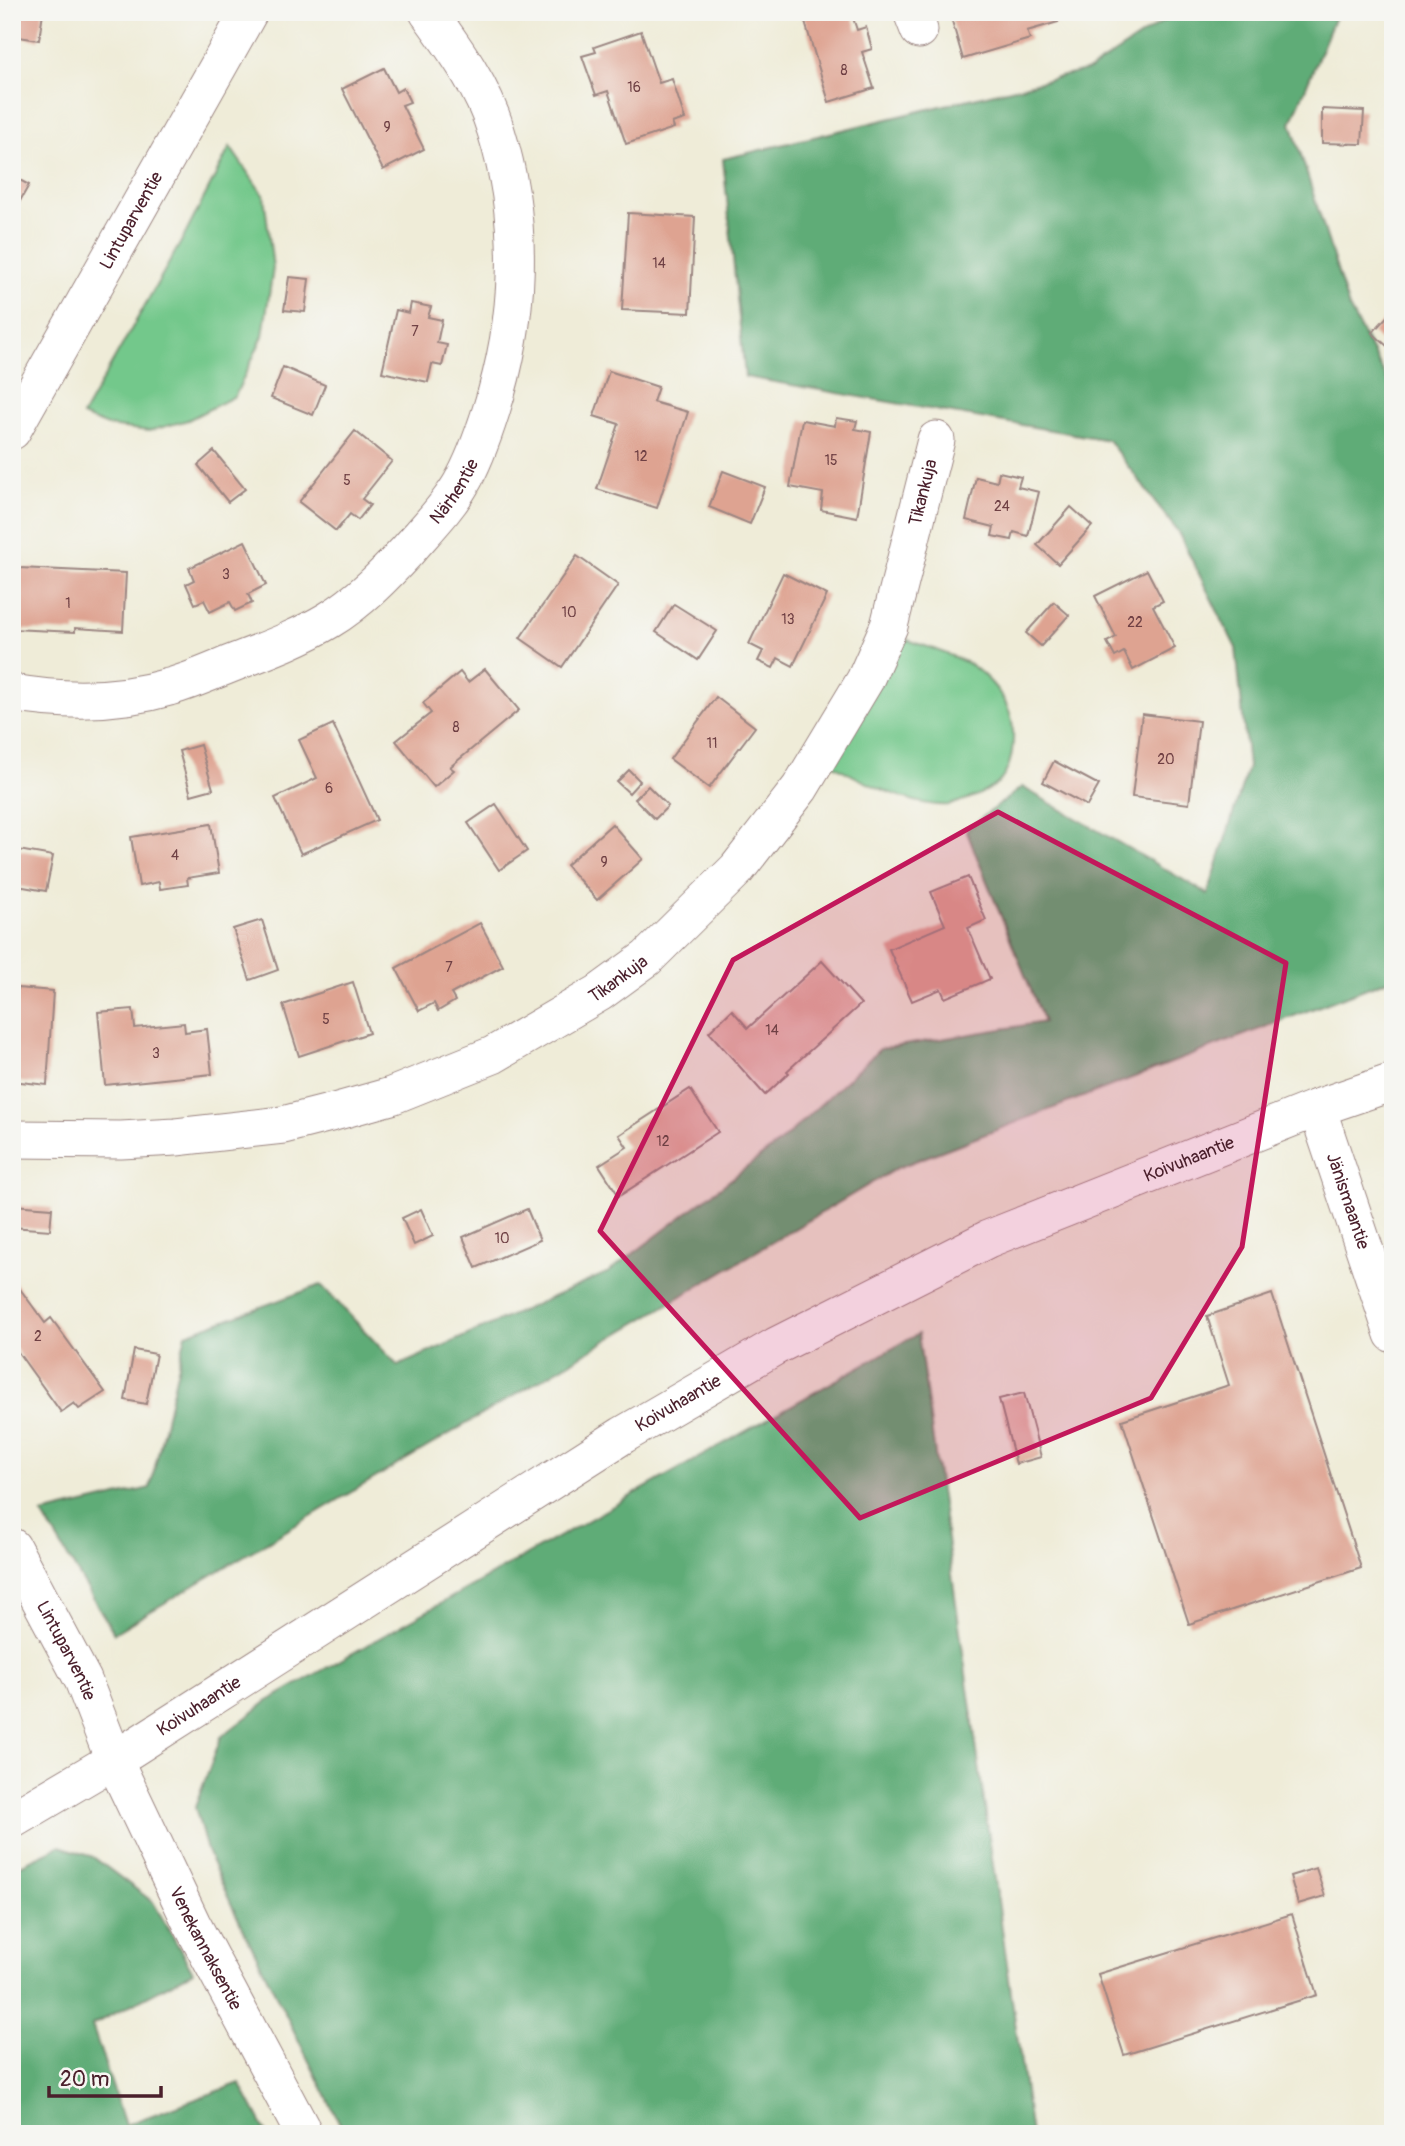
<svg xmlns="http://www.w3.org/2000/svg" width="1405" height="2146" viewBox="0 0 1405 2146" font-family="Pangolin,sans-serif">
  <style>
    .green { fill: #73c88b; stroke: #5e745b; stroke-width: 2 }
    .forest { fill: #5eac77; stroke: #546651; stroke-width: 2 }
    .building { fill: #dea391 }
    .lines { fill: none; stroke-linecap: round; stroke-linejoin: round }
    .minor-casing { stroke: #9c8682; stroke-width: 39 }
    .minor { stroke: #fff; stroke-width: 37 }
    .marked { fill: #c2185b; fill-opacity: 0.2; stroke: #c2185b; stroke-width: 5; stroke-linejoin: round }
    .labels { text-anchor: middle; stroke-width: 6; stroke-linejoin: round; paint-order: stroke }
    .number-label { font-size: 14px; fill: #6f4044 }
    .street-label { font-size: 18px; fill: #4a1f2b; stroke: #f6f6f2 }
  </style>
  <rect width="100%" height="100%" fill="#f6f6f2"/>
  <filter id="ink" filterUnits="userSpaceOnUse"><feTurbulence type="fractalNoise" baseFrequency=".0143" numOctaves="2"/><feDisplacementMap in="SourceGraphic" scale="14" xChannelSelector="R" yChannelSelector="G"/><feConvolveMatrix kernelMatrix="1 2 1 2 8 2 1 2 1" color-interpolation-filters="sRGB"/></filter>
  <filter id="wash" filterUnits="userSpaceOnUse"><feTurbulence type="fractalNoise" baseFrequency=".00686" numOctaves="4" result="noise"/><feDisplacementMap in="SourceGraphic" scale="28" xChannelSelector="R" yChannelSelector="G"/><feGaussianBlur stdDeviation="1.57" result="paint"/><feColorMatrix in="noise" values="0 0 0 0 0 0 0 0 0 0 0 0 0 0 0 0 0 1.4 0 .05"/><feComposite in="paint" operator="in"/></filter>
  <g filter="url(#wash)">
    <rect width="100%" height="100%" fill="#efecd8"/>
    <g class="green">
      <path d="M230,147L264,196L273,268L263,336L235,396L188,420L149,431L108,426L82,416L186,233Z"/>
      <path d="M897,636C917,644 957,655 972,666C986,675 1000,691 1007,706C1017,726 1015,767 998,783C989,791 976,796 965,800C960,801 954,804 949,805C914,808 858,780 829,762Z"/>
    </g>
    <g class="forest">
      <path d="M1170,12H1337L1291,123L1349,308L1393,390V978L897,1168L114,1633L42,1514L150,1488L186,1334L321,1285L398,1366L609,1272L780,1142L880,1049L1044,1022L966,830L1022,787L1208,894L1248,767L1236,648L1178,532L1108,440L745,377L723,159L1089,70L1168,18Z"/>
      <path d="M918,1334L1031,2134H345L234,1910L207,1851L195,1807L221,1737L266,1702Z"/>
      <path d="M60,1846L93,1857L153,1902L193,1972L92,2025L125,2125L240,2083L267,2134H12V1869Z"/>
    </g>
    <g id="blocks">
      <g class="building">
        <path d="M12,12H43L39,40L12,36Z"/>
        <path d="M802,12H851L857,30L866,27L872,49L862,52L874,88L829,102Z"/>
        <path d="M957,12H1055L1058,22L1027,31L1030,39L963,59L950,14Z"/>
        <path d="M641,31L659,83L672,79L685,119L672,123L674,128L626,144L608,91L596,95L582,56L596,52L594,47Z"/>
        <path d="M384,68L396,92L403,88L410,102L402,105L424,149L383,170L342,89Z"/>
        <path d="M1322,109L1364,111L1362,144L1322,143Z"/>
        <path d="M12,176L29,185L12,215Z"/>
        <path d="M628,213L695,217L690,313L622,310Z"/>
        <path d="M289,277L309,279L305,312L284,310Z"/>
        <path d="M411,303L431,307L428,317L442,320L437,343L447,345L442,366L432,364L428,382L382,372L396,310L409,313Z"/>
        <path d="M1393,310V351L1372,333Z"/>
        <path d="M283,367L325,385L313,415L271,398Z"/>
        <path d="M609,371L658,387L653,402L688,412L657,508L597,489L619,424L594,416Z"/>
        <path d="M836,418L857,421L855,429L871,432L857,517L821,510L823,493L790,487L802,420L835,426Z"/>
        <path d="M355,431L392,461L362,499L370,505L358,520L350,514L336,531L299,502Z"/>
        <path d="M214,451L245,489L228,502L198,465Z"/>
        <path d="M723,471L765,487L750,524L709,507Z"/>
        <path d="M999,472L1021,477L1018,487L1039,492L1028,536L1014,532L1012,540L992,536L994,527L966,520L976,477L997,482Z"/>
        <path d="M1071,507L1092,526L1058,564L1037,545Z"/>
        <path d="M245,541L266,585L248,594L252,603L235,611L230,602L210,612L204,600L195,604L186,584L194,580L189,568Z"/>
        <path d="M577,556L618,585L562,667L520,638Z"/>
        <path d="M19,568L126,573L123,631L75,628V632L12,629V577L18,578Z"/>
        <path d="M1147,570L1163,601L1153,606L1175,648L1133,670L1124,652L1115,657L1107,642L1116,637L1095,596Z"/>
        <path d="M783,573L827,595L793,666L778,658L773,668L758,661L763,651L749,644Z"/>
        <path d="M1054,602L1069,615L1041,646L1026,633Z"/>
        <path d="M674,604L717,631L698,660L656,632Z"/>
        <path d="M485,669L519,710L450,767L454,770L434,787L396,741L431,713L423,703L460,672L468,682Z"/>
        <path d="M716,697L755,727L709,788L670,759Z"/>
        <path d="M1142,714L1199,721L1189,804L1132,797Z"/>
        <path d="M333,724L377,820L301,854L275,798L317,778L299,740Z"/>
        <path d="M200,745L213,789L191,795L179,751Z"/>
        <path d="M1054,761L1099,785L1087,806L1043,782Z"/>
        <path d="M629,770L640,781L629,793L617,782Z"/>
        <path d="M648,786L668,806L655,819L635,799Z"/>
        <path d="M496,804L527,851L499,870L468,823Z"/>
        <path d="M211,824L219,873L187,878L188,885L160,889L159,882L139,886L131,837Z"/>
        <path d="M612,824L643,859L597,900L566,865Z"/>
        <path d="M12,843L18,844V850L53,856L46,891L12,885Z"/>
        <path d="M968,877L986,920L968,928L990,979L945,998L941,989L912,1001L889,949L945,925L931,892Z"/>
        <path d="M262,920L278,970L250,980L233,929Z"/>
        <path d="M480,923L503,966L451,994L455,1001L438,1011L434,1003L419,1011L396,968Z"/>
        <path d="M822,961L861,1004L787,1071L789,1073L765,1095L709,1032L732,1010L748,1028Z"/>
        <path d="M353,982L369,1033L299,1056L283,1005Z"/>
        <path d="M17,988L53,991L47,1085L12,1081V1027Z"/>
        <path d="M133,1009L135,1028L184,1023L185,1032L207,1029L212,1074L105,1085L98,1012Z"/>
        <path d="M690,1089L718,1132L619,1196L599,1165L627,1147L619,1135Z"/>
        <path d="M12,1205L52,1208L50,1230L12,1227Z"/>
        <path d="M421,1209L433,1236L414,1245L402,1218Z"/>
        <path d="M527,1209L540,1240L476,1268L463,1237Z"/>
        <path d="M12,1278L45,1323L51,1318L105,1392L79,1409L74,1403L61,1412L15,1348L12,1350Z"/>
        <path d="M1272,1294L1361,1568L1189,1624L1122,1420L1229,1385L1207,1316Z"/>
        <path d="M134,1350L156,1354L146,1404L125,1400Z"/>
        <path d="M1024,1393L1041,1457L1016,1464L999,1399Z"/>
        <path d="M1316,1868L1325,1896L1298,1904L1290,1876Z"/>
        <path d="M1292,1914L1317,1995L1124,2055L1098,1974Z"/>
      </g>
    </g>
  </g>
  <g filter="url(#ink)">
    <use href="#blocks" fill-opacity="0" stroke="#9c8682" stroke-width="2"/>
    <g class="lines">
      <defs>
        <g id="minor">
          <path d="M912,12L919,30"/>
          <path id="s1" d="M12,431L249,12"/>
          <path id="s2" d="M12,693C64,702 118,702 169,687C192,681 215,670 238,661C269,649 301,637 329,620C359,602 385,575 408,550C426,529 447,508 461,484C474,462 483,436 491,411C520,320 525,223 496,131C483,87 455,49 428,12"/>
          <path id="s3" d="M1317,1108L1393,1334"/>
          <path id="s4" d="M12,1139L121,1140L176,1137L283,1125L334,1112L391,1096L493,1055L599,993L647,958L737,869L800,788L865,680L889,626L936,440"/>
          <path id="s5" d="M12,1547L83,1680L114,1760L192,1924L304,2134"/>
          <path id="s6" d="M12,1820L114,1760L623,1435L776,1346L988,1239L1317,1108L1393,1082"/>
        </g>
      </defs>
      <use href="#minor" class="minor-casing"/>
      <use href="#minor" class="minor"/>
    </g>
  </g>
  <path class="marked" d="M998,812L1286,963L1242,1247L1151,1398L860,1518L600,1231L733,960Z"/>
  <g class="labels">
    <g class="number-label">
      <text x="844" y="75">8</text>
      <text x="634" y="92">16</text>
      <text x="387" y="132">9</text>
      <text x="659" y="268">14</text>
      <text x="415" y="336">7</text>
      <text x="641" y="461">12</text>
      <text x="831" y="465">15</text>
      <text x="347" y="485">5</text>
      <text x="1002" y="511">24</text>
      <text x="226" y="579">3</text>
      <text x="68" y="608">1</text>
      <text x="569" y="617">10</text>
      <text x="788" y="624">13</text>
      <text x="1135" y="627">22</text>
      <text x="456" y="732">8</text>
      <text x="712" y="748">11</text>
      <text x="1166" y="764">20</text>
      <text x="329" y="793">6</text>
      <text x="175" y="860">4</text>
      <text x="604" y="867">9</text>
      <text x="449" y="972">7</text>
      <text x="326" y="1024">5</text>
      <text x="772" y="1035">14</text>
      <text x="156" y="1058">3</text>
      <text x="663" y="1146">12</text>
      <text x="502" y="1243">10</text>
      <text x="38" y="1341">2</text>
    </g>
    <g class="street-label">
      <text dy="6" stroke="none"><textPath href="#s1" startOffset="242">Lintuparventie</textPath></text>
      <text dy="6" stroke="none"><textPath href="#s2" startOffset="513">Närhentie</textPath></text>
      <text dy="6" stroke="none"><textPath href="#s4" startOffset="1228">Tikankuja</textPath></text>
      <text dy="6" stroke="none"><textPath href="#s4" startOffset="640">Tikankuja</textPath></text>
      <text dy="6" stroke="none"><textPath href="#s6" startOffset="1353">Koivuhaantie</textPath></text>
      <text dy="6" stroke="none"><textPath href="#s3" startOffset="98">Jänismaantie</textPath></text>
      <text dy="6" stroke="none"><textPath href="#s6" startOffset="786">Koivuhaantie</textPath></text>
      <text dy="6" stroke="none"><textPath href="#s5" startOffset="117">Lintuparventie</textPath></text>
      <text dy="6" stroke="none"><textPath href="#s6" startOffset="219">Koivuhaantie</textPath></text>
      <text dy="6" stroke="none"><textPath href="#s5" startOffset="446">Venekannaksentie</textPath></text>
    </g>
  </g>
  <rect width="1405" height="2146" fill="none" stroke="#f6f6f2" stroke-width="42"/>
  <path d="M49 2086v10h112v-10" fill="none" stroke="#4a1f2b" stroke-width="3.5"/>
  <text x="60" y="2086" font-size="21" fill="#4a1f2b" stroke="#f6f6f2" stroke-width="5" paint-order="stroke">20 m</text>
</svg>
